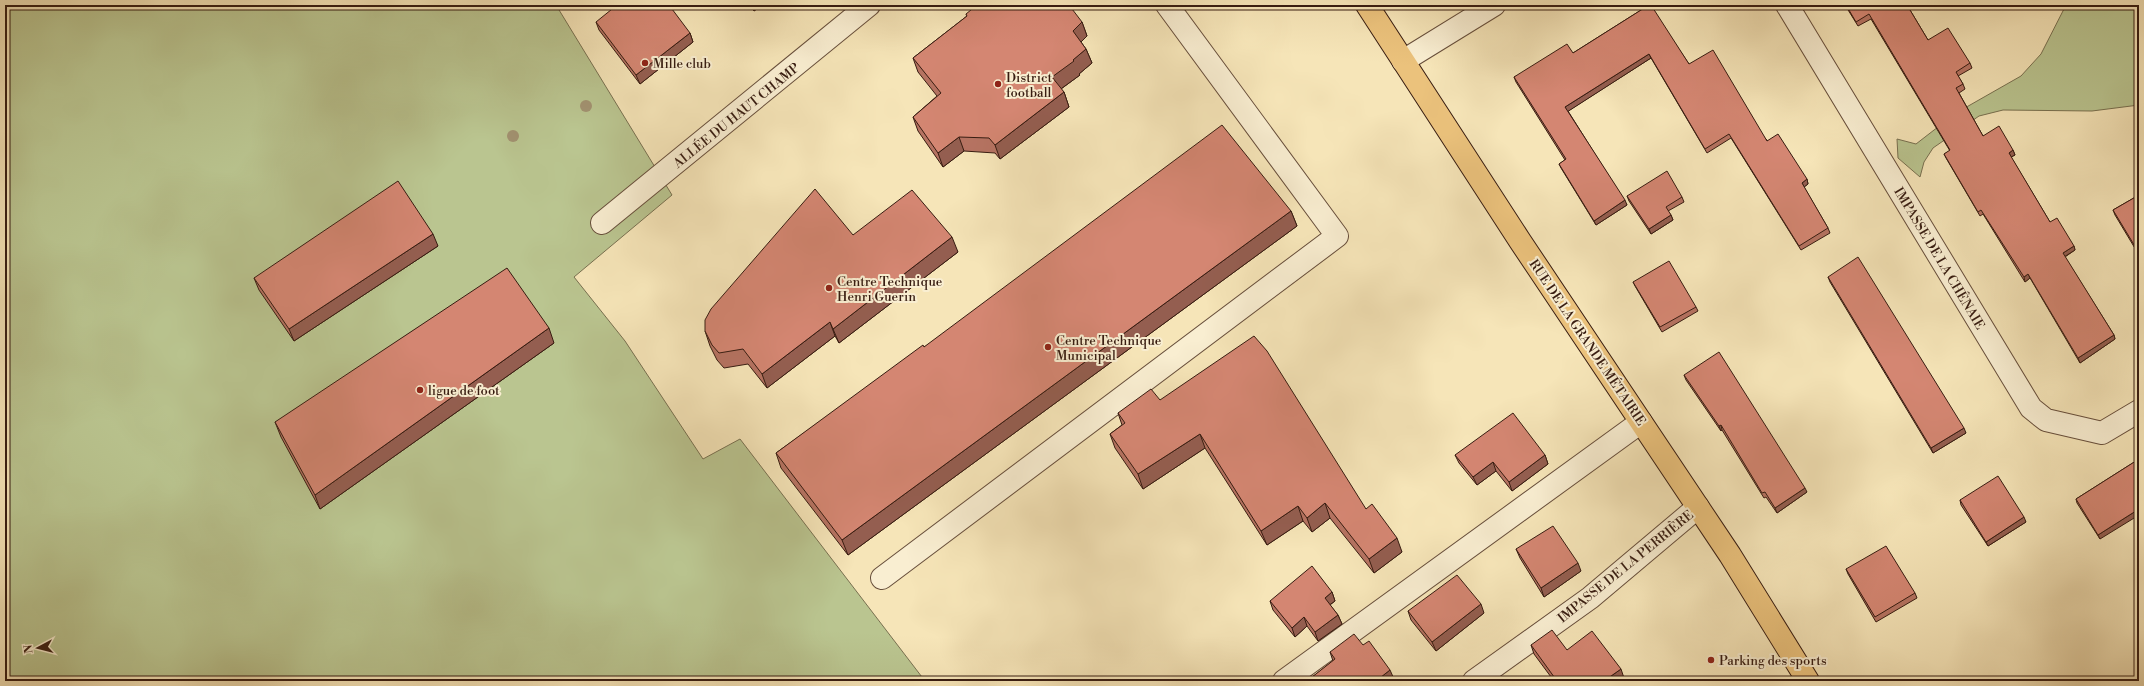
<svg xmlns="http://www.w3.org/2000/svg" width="2144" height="686" viewBox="0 0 2144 686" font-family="'Libre Bodoni',serif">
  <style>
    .green { fill: #bac590; stroke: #787050 }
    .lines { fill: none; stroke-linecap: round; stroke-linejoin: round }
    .minor-casing { stroke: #674e3b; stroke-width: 24 }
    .major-casing { stroke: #371c11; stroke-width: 24 }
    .minor { stroke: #f9eed1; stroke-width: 22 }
    .major { stroke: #ebc27c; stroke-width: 22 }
    .tree { fill: #a29271 }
    .wall { fill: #b67362; stroke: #371c11 }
    .shaded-wall { fill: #945e50; stroke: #371c11 }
    .building { fill: #d48672; stroke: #371c11 }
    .poi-dot { fill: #8f2418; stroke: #f9eed1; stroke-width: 1.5 }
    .labels { text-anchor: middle; stroke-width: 4; stroke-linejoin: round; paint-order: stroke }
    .poi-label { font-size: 13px; fill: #371c11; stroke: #f9eed1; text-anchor: start }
    .street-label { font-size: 13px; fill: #371c11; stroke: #f9eed1 }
  </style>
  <rect width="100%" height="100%" fill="#f6e5b8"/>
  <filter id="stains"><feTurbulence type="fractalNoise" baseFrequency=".005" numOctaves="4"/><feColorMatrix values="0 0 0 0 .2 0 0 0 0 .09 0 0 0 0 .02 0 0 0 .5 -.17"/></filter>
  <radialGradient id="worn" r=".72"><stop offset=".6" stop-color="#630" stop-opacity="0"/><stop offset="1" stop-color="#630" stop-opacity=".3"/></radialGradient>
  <g class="green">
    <path d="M5,5H556L672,195L574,277L625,341L703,459L740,439L925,681H5Z"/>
    <path d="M2066,5H2139V105L2092,111L2003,110L1979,116L1933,148L1924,162L1920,177L1898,158L1897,139L1916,144L1956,113L2021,76L2041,54Z"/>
  </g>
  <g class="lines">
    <defs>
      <g id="minor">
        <path d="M1787,5L2031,408L2046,420L2102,433L2139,411"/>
        <path d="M1403,61L1494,5"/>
        <path d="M602,223L869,5"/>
        <path d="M882,578L1337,236L1167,5"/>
        <path d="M1284,681L1641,422"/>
        <path d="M1474,681L1590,598L1698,507"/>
      </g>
      <path id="major" d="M1367,5L1520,241L1730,555L1808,681"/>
    </defs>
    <use href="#minor" class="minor-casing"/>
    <use href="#major" class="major-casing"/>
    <use href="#minor" class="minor"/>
    <use href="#major" class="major"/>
  </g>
  <g class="tree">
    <circle cx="586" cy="106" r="6"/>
    <circle cx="513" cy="136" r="6"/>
  </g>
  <g class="wall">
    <path d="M749,5H762L754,11Z"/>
    <path d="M1649,5L1689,64L1807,179L1808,184L1804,187L1828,228L1830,233L1801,250L1731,138L1707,153L1651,58L1568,111L1627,205L1596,225L1561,168L1559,164L1565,160L1516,82L1514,77L1573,53Z"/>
    <path d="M1845,5H1907L1928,40L1970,63L1972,68L1958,76L1963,84L1965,89L1959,93L1983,136L2013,150L2015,155L2011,157L2050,222L2074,246L2075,250L2065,257L2114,335L2115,339L2080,363L2030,278L2025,282L1983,214L1980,216L1946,158L1944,154L1950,151L1871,19L1858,26Z"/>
    <path d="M966,14L1082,22L1087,36L1081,42L1086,49L1092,63L1079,74L1080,75L1061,89L1064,92L1069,107L1000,159L995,153L964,151L943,167L918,131L913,117L937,96L918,72L913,58L967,16Z"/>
    <path d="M596,22L690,33L693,42L640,84L599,30Z"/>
    <path d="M2139,195V255L2115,215L2113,210Z"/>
    <path d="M1627,196L1682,197L1684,202L1668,211L1671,215L1673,220L1651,234L1629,201Z"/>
    <path d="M1291,211L1297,226L848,555L781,468L776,453L924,347Z"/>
    <path d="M853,235L958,252L839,343L835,336L767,388L748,364L724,368L717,360L710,346L705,331Z"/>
    <path d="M438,246L294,341L259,290L254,278Z"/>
    <path d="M1828,277L1966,433L1933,453L1830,282Z"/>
    <path d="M1633,282L1696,307L1698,311L1662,332L1635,286Z"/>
    <path d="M554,343L320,509L281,437L275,422Z"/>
    <path d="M1684,375L1807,492L1777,513L1766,497L1764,498L1722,430L1721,431L1686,380Z"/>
    <path d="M1160,400L1366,509L1402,552L1374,573L1330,518L1312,532L1303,521L1267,545L1205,448L1143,489L1115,448L1110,434L1122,425L1118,413Z"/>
    <path d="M1455,455H1545L1548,464L1512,491L1496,471L1477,485L1459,463Z"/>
    <path d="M2139,459L2100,539L2077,503L2076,499Z"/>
    <path d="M1960,500L2026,522L1988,546L1961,505Z"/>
    <path d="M1516,549L1581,571L1544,597L1520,558Z"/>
    <path d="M1846,569L1915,593L1917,598L1876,622L1848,574Z"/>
    <path d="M1332,592L1335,601L1330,605L1338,615L1342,624L1318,641L1307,626L1295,637L1273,610L1270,601Z"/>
    <path d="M1408,611L1484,613L1436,651L1411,620Z"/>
    <path d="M1531,645L1567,650L1624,678L1620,681H1554L1534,654Z"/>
    <path d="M1330,652L1394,679L1391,681H1307L1333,661Z"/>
  </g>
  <g class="shaded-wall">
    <path d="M752,5H762L754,11Z"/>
    <path d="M1082,22L1087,36L1078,45L1073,31Z"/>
    <path d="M690,33L693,42L640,84L636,75Z"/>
    <path d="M1086,49L1092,63L1079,74L1080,75L1058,91L1052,77Z"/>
    <path d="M1649,54L1651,58L1567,112L1565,107Z"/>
    <path d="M1064,92L1069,107L1000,159L995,145Z"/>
    <path d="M959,137L964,151L943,167L938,153Z"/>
    <path d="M2013,150L2015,155L2011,157L2009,153Z"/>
    <path d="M1807,179L1808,184L1804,187L1802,183Z"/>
    <path d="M1625,200L1627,205L1596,225L1594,221Z"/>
    <path d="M1291,211L1297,226L848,555L842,540Z"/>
    <path d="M1671,215L1673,220L1651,234L1649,229Z"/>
    <path d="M433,234L438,246L294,341L289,329Z"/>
    <path d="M952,237L958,252L839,343L833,329Z"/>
    <path d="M2074,246L2075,250L2064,257L2063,253Z"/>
    <path d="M2028,274L2030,278L2025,282L2024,277Z"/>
    <path d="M830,322L835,336L767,388L762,374Z"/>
    <path d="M549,328L554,343L320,509L315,495Z"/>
    <path d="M2114,335L2115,339L2080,363L2078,358Z"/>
    <path d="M1721,425L1722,430L1721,431L1719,426Z"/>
    <path d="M1964,428L1966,433L1933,453L1931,448Z"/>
    <path d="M1200,434L1205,448L1143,489L1138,474Z"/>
    <path d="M1545,455L1548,464L1512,491L1509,482Z"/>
    <path d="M1493,462L1496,471L1477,485L1473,477Z"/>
    <path d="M1805,488L1807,492L1777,513L1775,508Z"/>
    <path d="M1325,503L1330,518L1312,532L1307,518Z"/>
    <path d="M1298,506L1303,521L1267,545L1261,531Z"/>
    <path d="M2139,509V515L2100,539L2098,535Z"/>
    <path d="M2024,517L2026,522L1988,546L1986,542Z"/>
    <path d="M1397,538L1402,552L1374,573L1369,559Z"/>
    <path d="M1578,563L1581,571L1544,597L1541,588Z"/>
    <path d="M1332,592L1335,601L1328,606L1325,598Z"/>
    <path d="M1481,604L1484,613L1436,651L1432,642Z"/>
    <path d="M1338,615L1342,624L1318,641L1315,632Z"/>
    <path d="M1304,617L1307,626L1295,637L1292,628Z"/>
    <path d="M1621,669L1624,678L1620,681H1604Z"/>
    <path d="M1390,670L1394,679L1391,681H1376Z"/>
  </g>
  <g class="building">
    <path d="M617,5H669L690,33L636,75L596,22Z"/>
    <path d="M977,5H1069L1082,22L1073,31L1086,49L1073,60L1074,61L1052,77L1064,92L995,145L989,138L959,137L938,153L913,117L941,93L913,58L967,16L966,14Z"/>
    <path d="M1649,5H1651L1689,64L1713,50L1767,141L1778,134L1807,179L1802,183L1828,228L1799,246L1729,134L1705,149L1649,54L1565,107L1625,200L1594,221L1559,164L1566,159L1514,77L1567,44L1573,53Z"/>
    <path d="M1846,5H1907L1928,40L1948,28L1970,63L1956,72L1963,84L1956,88L1983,136L1999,126L2013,150L2009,153L2050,222L2057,218L2074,246L2063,253L2114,335L2078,358L2028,274L2024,277L1981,210L1978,212L1944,154L1950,150L1869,14L1856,22Z"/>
    <path d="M1222,125L1291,211L842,540L776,453L923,345L924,347Z"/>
    <path d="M1667,171L1682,197L1666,207L1671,215L1649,229L1627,196Z"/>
    <path d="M2139,172V178L2136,174Z"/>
    <path d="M398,181L433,234L289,329L254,278Z"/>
    <path d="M815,189L853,235L912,190L952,237L833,329L830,322L762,374L743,349L719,353L712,345L705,331V320L711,309Z"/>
    <path d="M2139,195V253L2113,210Z"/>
    <path d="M1858,257L1964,428L1931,448L1828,277Z"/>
    <path d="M1669,261L1696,307L1660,327L1633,282Z"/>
    <path d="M507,268L549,328L315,495L275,422Z"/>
    <path d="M1254,336L1267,351L1366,509L1372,504L1397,538L1369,559L1325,503L1307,518L1298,506L1261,531L1200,434L1138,474L1110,434L1125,423L1118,413L1151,389L1160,400Z"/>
    <path d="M1719,352L1805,488L1775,508L1765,492L1762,493L1721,425L1719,426L1684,375Z"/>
    <path d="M1513,413L1545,455L1509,482L1493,462L1473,477L1455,455Z"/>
    <path d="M2139,459V509L2098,535L2076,499Z"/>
    <path d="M1998,476L2024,517L1986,542L1960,500Z"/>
    <path d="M1553,526L1578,563L1541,588L1516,549Z"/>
    <path d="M1886,546L1915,593L1875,617L1846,569Z"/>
    <path d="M1312,566L1332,592L1325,598L1338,615L1315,632L1304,617L1292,628L1270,601Z"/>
    <path d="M1457,575L1481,604L1432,642L1408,611Z"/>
    <path d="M1552,630L1567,650L1592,631L1621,669L1604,681H1557L1531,645Z"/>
    <path d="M1354,634L1363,645L1369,641L1390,670L1376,681H1307L1335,659L1330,652Z"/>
  </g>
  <g class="poi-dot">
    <circle cx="645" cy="63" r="4"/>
    <circle cx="998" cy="84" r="4"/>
    <circle cx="829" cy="288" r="4"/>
    <circle cx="1048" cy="347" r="4"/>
    <circle cx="420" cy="390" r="4"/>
    <circle cx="1711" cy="660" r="4"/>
  </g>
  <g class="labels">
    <g class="poi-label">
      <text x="653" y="68">Mille club</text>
      <text x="1006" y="82">District<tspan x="1006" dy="15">football</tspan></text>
      <text x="837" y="286">Centre Technique<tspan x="837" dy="15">Henri Guerin</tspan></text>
      <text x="1056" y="345">Centre Technique<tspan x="1056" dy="15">Municipal</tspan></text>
      <text x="428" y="395">ligue de foot</text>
      <text x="1719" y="665">Parking des sports</text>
    </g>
    <g class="street-label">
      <text transform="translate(736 115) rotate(-39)" y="5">ALLÉE DU HAUT CHAMP</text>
      <text transform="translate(1940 258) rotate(59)" y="5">IMPASSE DE LA CHÊNAIE</text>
      <text transform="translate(1588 342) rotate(56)" y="5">RUE DE LA GRANDE MÉTAIRIE</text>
      <text transform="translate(1625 566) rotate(-39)" y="5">IMPASSE DE LA PERRIÈRE</text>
    </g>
  </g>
  <rect width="2144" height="686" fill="none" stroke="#f6e5b8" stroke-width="20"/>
  <rect x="6" y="6" width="2132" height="674" fill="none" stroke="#371c11" stroke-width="2"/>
  <rect x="10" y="10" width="2124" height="666" fill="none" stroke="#371c11"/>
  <g transform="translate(38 648) rotate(263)" stroke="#f9eed1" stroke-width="3" paint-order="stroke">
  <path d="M0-3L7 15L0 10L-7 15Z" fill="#371c11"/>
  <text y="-6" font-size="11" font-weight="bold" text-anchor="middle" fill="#371c11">N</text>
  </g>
  <rect width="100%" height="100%" filter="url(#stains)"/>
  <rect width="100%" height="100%" fill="url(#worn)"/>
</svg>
